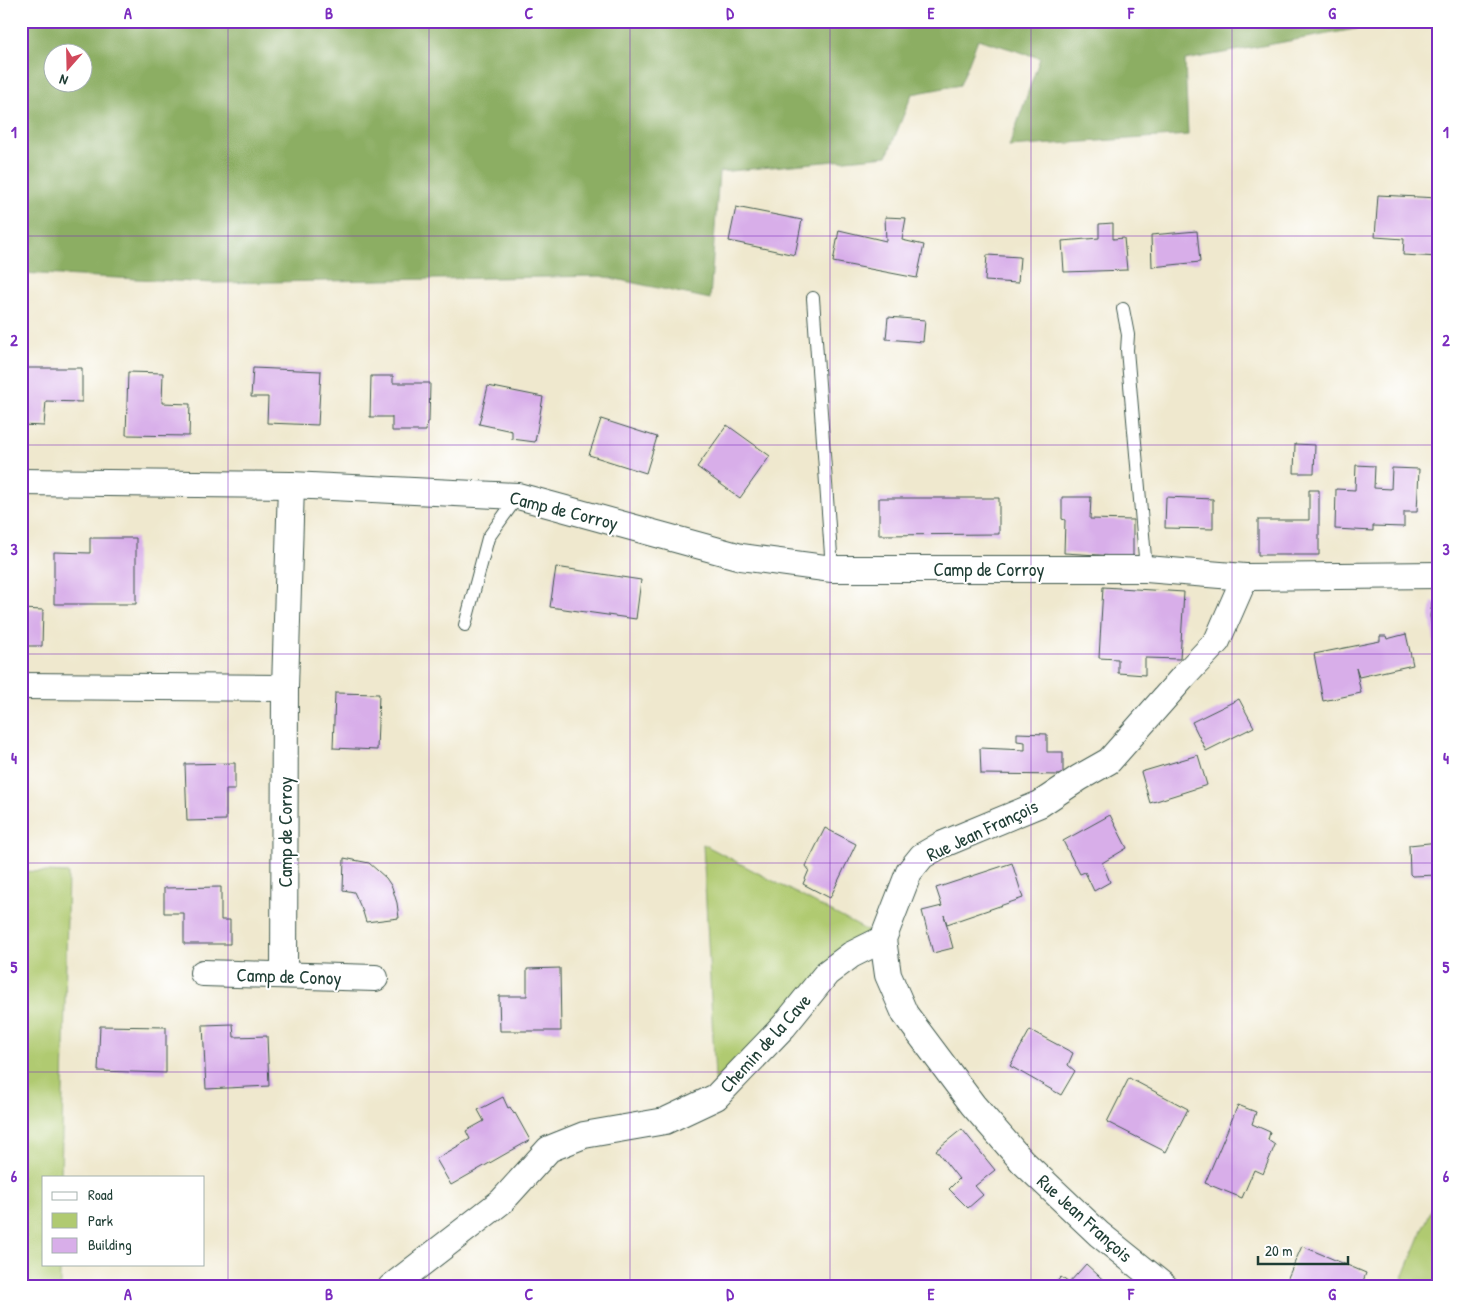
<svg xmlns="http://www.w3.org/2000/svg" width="1460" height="1308" viewBox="0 0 1460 1308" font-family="'Patrick Hand',sans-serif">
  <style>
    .green { fill: #b0ca71; stroke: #688452 }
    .forest { fill: #8cae63; stroke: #56764c; fill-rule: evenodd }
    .building { fill: #d8aee9 }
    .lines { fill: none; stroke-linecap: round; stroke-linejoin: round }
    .lane-casing { stroke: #3e574b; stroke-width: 14 }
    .street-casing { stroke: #3e574b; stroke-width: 28 }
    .lane { stroke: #fff; stroke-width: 12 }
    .street { stroke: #fff; stroke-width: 26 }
    .grid { fill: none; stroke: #7b2cbf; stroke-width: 1; stroke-opacity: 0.55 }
    .labels { text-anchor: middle; stroke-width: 4; stroke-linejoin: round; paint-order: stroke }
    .street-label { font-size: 19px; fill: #1f3d34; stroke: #fff }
    .neatline { fill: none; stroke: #7b2cbf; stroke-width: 2 }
    .grid-label { font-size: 16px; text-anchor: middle; font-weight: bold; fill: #7b2cbf }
  </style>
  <rect width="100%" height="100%" fill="#fff"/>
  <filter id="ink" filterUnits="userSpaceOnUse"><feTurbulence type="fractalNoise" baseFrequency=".02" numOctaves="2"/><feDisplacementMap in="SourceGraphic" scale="10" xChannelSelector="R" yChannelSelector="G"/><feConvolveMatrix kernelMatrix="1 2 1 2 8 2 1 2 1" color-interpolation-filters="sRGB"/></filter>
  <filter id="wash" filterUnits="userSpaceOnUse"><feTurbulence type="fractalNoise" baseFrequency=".0096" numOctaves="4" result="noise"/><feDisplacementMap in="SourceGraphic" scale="20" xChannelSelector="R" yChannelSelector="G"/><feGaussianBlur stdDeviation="1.12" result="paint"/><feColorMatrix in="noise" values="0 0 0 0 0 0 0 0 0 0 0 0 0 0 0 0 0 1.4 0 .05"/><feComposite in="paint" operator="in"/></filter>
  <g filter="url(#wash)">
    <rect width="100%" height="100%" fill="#efe8ce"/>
    <g class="green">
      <path d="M703,844L883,939L851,955L716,1097Z"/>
      <path d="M21,871L68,873L61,1177H44V1264H60V1287H21Z"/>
      <path d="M1439,1191V1287H1399Z"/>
    </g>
    <path class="forest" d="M21,21H1399L1185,60L1188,135L1009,147L1040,58L978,39L960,85L912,94L887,156L719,172L710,299L601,276L214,283L21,273ZM52,52H82V82H52Z"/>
    <g id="blocks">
      <g class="building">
        <path d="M1378,195L1439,198V257L1403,255L1404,239L1375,237Z"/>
        <path d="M736,207L802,220L795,255L729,241Z"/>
        <path d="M885,217L906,218L902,240L924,245L917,278L833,262L839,230L886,241Z"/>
        <path d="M1113,223V239L1124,238L1127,270L1064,272L1062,241L1099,238V224Z"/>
        <path d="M1197,231L1200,262L1152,267L1151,235Z"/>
        <path d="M987,255L1020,257L1018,283L985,281Z"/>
        <path d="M888,317L925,320L923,342L886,339Z"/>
        <path d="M27,368H82V402L46,401L44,426L21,425V387H26Z"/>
        <path d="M253,368L321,371L318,425L267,423L268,397H251Z"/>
        <path d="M128,372L163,373L162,403L190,404L189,436L126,435Z"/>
        <path d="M371,376H393V383H430L429,422H427L426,431H392V417H370Z"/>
        <path d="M488,386L543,397L535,442L512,439V431L479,424Z"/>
        <path d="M601,419L657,437L646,473L589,455Z"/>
        <path d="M727,425L770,456L740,498L697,467Z"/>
        <path d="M1295,444L1315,445L1314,473H1294Z"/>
        <path d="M1356,465L1375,466L1374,488L1391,489L1392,468L1419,469L1417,512H1404V527L1373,526V531L1335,529L1336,489L1355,490Z"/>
        <path d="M1309,490H1319V555H1258V520H1309Z"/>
        <path d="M1062,497H1091L1090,519L1133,520V557L1064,553L1065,520L1062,519Z"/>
        <path d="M1166,497L1213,499V529L1165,528Z"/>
        <path d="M879,498H999V534L879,535Z"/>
        <path d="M90,538H136V604H54V552L90,553Z"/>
        <path d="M556,567L641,580L636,619L550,607Z"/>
        <path d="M1103,587L1184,592L1180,659L1145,658V675L1118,673V659L1099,658Z"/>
        <path d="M1432,602H1439V647H1435L1430,616Z"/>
        <path d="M21,609L43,610L42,646H21Z"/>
        <path d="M1406,634L1413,665L1359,677L1356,668L1361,693L1323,701L1314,654L1380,641V636H1386L1387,639Z"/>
        <path d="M335,693L379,694L377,750L333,748Z"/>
        <path d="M1239,699L1254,727L1206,751L1192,722Z"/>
        <path d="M1017,733L1047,734V752H1063V775L981,774L980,748L1025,750V742L1017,741Z"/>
        <path d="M1198,755L1207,785L1150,803L1141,772Z"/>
        <path d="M235,763V790H226V820L187,821L185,764Z"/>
        <path d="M1110,815L1127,848L1102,863L1110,882L1094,891L1085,872L1080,874L1063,841Z"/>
        <path d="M825,828L856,844L830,898L803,884L809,870L806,866Z"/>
        <path d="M1439,842V875L1412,876L1410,874L1409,845Z"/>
        <path d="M344,858L369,863L386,878L392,887L397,903L399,918L366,922L363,912L354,892L343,890Z"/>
        <path d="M1012,863L1023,898L947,924L944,915L953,948L933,953L922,911L942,906L936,888Z"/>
        <path d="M221,887V920H230V944H184V913H164V888Z"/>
        <path d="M560,968L561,1031H500L499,996H527V969Z"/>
        <path d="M233,1024L234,1037L267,1036L269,1086L206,1089L203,1025Z"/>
        <path d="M100,1026L166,1027V1073L98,1071Z"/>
        <path d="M1030,1030L1073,1053L1068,1065L1075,1071L1061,1095L1010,1066Z"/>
        <path d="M1129,1078L1188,1109L1166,1152L1107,1122Z"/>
        <path d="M503,1097L508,1108L510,1107L514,1114L515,1113L530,1140L451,1185L436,1159L470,1139L466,1131L484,1121L478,1110Z"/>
        <path d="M1238,1105L1256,1112L1252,1124L1270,1132L1268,1140L1275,1145L1263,1174L1254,1170L1242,1198L1205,1183Z"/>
        <path d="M962,1129L995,1170L975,1186L983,1195L968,1208L949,1189L959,1179L936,1150Z"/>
        <path d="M1302,1246L1366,1273L1361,1287H1297L1286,1282Z"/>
        <path d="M1086,1264L1111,1287H1052L1061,1277L1069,1283Z"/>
      </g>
    </g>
  </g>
  <g filter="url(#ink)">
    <use href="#blocks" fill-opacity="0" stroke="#3e574b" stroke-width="1"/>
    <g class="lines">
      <defs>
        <g id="lane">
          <path d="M813,298L832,569"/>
          <path d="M1123,309L1128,335L1127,350L1146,569"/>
          <path d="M465,625L488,538L518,496"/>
        </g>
        <g id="street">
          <path d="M21,482L291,485L518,496L741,557L832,569H1146L1245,577L1439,575"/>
          <path d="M21,686L285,688"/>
          <path d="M203,973L375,978"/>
          <path d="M284,975L285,688L291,485"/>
          <path d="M391,1287L502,1201L549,1149L584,1135L665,1121L716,1097L784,1026L827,973L851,955L883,939"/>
          <path d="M1165,1287L1099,1234L1022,1161L973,1105L905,1014L888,975L883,939L909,872L922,856L941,845L1040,804L1079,778L1109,761L1184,676L1217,641L1245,577"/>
        </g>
      </defs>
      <use href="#lane" class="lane-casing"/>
      <use href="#street" class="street-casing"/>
      <use href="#lane" class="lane"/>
      <use href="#street" class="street"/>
    </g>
  </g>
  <path class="grid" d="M228,21V1287M429,21V1287M630,21V1287M830,21V1287M1031,21V1287M1232,21V1287M21,236H1439M21,445H1439M21,654H1439M21,863H1439M21,1072H1439"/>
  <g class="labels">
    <g class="street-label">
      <text transform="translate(564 510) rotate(14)" y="7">Camp de Corroy</text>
      <text x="989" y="576">Camp de Corroy</text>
      <text transform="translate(982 830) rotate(-25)" y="7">Rue Jean François</text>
      <text transform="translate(285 832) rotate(-90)" y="7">Camp de Corroy</text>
      <text transform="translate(289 976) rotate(2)" y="7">Camp de Conoy</text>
      <text transform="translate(765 1043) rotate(-48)" y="7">Chemin de la Cave</text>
      <text transform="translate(1085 1218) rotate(42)" y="7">Rue Jean François</text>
    </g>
  </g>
  <rect width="1460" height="1308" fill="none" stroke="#fff" stroke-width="55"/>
  <rect x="42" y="1176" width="162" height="90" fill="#ffffff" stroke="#a5b1ae"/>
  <rect x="52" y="1192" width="25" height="8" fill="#ffffff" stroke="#a5b1ae"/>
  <text x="88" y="1200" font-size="15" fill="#1f3d34">Road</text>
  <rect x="52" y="1213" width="25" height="15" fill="#b0ca71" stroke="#a5b1ae"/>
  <text x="88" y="1226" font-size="15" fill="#1f3d34">Park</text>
  <rect x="52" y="1238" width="25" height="15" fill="#d8aee9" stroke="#a5b1ae"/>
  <text x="88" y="1250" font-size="15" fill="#1f3d34">Building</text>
  <g transform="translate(68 68) rotate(200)"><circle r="24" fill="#ffffff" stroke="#a5b1ae"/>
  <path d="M0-4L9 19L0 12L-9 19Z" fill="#d1495b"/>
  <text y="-8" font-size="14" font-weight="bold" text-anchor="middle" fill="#1f3d34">N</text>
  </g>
  <path d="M1258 1256v8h90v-8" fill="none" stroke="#1f3d34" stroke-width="2.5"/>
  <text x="1265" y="1256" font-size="15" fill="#1f3d34" stroke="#ffffff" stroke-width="4" paint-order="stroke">20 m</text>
  <rect x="28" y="28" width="1404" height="1252" class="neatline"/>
  <g class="grid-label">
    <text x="128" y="19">A</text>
    <text x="329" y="19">B</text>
    <text x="529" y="19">C</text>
    <text x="730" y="19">D</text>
    <text x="931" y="19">E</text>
    <text x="1131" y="19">F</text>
    <text x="1332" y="19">G</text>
    <text x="14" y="138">1</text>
    <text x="1446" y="138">1</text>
    <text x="14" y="346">2</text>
    <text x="1446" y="346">2</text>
    <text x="14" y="555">3</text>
    <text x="1446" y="555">3</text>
    <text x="14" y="764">4</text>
    <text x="1446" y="764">4</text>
    <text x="14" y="973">5</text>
    <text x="1446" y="973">5</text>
    <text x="14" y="1182">6</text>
    <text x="1446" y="1182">6</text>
    <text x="128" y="1300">A</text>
    <text x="329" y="1300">B</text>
    <text x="529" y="1300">C</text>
    <text x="730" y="1300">D</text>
    <text x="931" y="1300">E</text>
    <text x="1131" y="1300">F</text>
    <text x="1332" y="1300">G</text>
  </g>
</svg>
